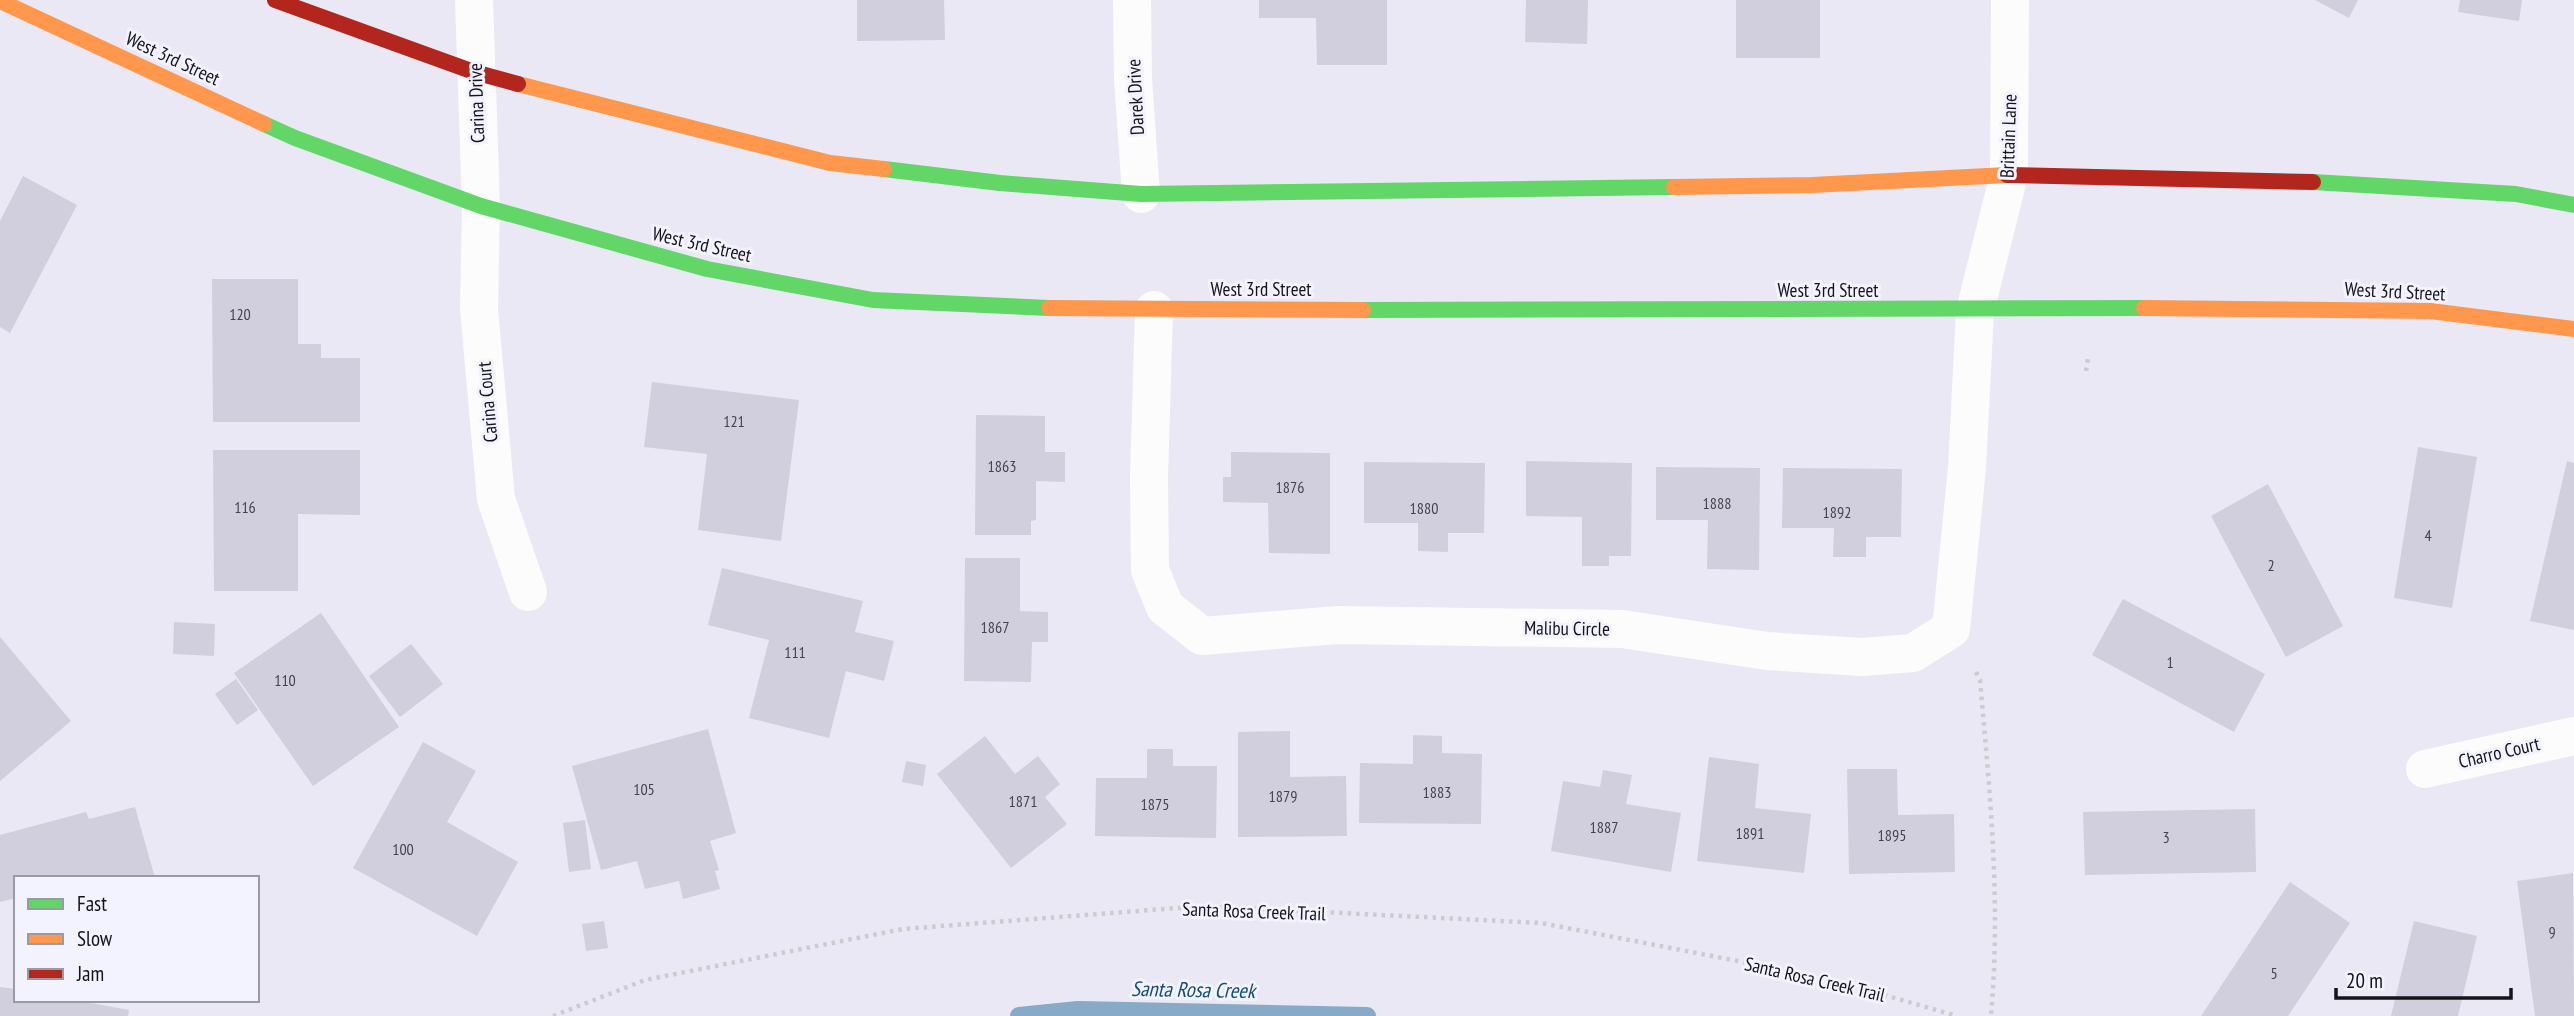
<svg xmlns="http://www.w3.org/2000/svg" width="2574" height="1016" viewBox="0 0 2574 1016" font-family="'PT Sans Narrow',sans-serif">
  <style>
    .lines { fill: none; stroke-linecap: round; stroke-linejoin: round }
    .stream { stroke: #88aac9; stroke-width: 18 }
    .building { fill: #d1cede }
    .path { stroke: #cccbd0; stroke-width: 4.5; stroke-dasharray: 3.5 5; stroke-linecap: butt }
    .street { stroke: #fcfcfd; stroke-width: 38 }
    .fast { stroke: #63d668; stroke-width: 16 }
    .slow { stroke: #ff974d; stroke-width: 16 }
    .jam { stroke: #b3261e; stroke-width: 16 }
    .labels { text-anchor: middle; stroke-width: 6; stroke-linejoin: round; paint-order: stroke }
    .number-label { font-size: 16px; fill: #44424c }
    .street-label { font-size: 19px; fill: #15141b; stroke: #f3f2ff }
    .water-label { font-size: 21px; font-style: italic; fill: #154f76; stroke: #f3f2ff }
  </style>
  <rect width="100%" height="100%" fill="#eae8f4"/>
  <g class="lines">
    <path class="stream" d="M1019,1016L1078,1010L1367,1016"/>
  </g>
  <g class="building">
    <path d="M857,0H944L945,40L857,41Z"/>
    <path d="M1259,0H1387V65H1317L1316,18H1259Z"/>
    <path d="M1526,0H1588L1587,44L1525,42Z"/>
    <rect x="1736" y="0" width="84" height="58"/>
    <path d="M2315,0H2358L2349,18Z"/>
    <path d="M2460,0H2522L2519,21L2458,12Z"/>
    <path d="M23,176L77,205L10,333L0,327V221Z"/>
    <path d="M212,279H298V344H321V358H360V422H213Z"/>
    <path d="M652,382L799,400L781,541L698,530L707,454L644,447Z"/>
    <path d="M976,415L1045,416V452H1065V482L1036,481V520L1031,521V535H975Z"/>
    <path d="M2418,447L2477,457L2452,608L2394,598Z"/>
    <path d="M213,450H360V515L298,514V591H214Z"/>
    <path d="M1231,452L1330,453V554L1269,553L1268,503L1223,502V477H1231Z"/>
    <path d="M1526,461L1632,463L1631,556H1609V566H1582V517L1526,516Z"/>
    <path d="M2567,461L2574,463V630L2530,621Z"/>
    <path d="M1364,462L1485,463L1484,533H1448V552L1418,551V523H1364Z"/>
    <path d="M1656,467L1760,468L1759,570L1707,569L1708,520H1656Z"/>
    <path d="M1783,468L1902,469L1901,537H1866V557H1833L1834,528H1782Z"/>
    <path d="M2268,484L2343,626L2286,657L2211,516Z"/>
    <path d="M965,558H1020V611L1048,612V642H1032L1031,682L964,681Z"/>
    <path d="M722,568L863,601L855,632L894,641L884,681L846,671L829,738L749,718L769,640L708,625Z"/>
    <path d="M2123,599L2265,674L2234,732L2092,655Z"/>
    <path d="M321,613L399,727L313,786L234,673Z"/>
    <path d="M174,622L215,624L214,656L173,654Z"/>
    <path d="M0,637L71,721L0,781Z"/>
    <path d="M411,644L443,684L400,717L369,676Z"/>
    <path d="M236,679L258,710L237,725L215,694Z"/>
    <path d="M708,729L736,833L710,841L719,870L715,871L720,889L683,899L679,881L645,889L637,861L601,870L572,766Z"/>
    <path d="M1290,731V777L1346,776L1347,836L1238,837V732Z"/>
    <path d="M1413,735L1442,736V753L1482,754L1481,824L1359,823L1360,763L1413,764Z"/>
    <path d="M985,736L1015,774L1038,756L1060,784L1045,797L1067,824L1011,868L937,774Z"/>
    <path d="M423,742L476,771L447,822L518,862L477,936L353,868Z"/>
    <path d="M1147,749H1173V766H1217L1216,838L1095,836L1096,778H1147Z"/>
    <path d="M1709,757L1759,764L1755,808L1811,814L1804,873L1697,861Z"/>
    <path d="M906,761L926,765L923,786L902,782Z"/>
    <path d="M1847,769H1897L1898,815L1954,814L1955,872L1849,874Z"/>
    <path d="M1603,770L1632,775L1626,804L1681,813L1671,872L1551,851L1563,781L1600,787Z"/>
    <path d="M135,807L155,878H16V898L0,902V835L86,812L89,819Z"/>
    <path d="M2255,809L2256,872L2085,875L2083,812Z"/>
    <path d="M585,820L591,869L569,872L563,823Z"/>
    <path d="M2573,873L2574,1016H2535L2517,881Z"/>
    <path d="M2290,882L2350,923L2288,1016H2201Z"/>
    <path d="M604,921L608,948L586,951L582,924Z"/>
    <path d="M2414,921L2477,936L2458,1016H2391Z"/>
    <path d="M0,987L16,989V1000H75L129,1010L128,1016H0Z"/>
  </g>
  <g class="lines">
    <g class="path">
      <path d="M2086,371L2088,358"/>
      <path d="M1976,672L1980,680C1990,794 2001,901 1991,1016"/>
      <path d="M553,1016L645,980L903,929L1203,906L1541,923L1826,978L1957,1016"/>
    </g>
    <g class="street">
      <path d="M474,0L481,206L479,309L496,499L528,592"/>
      <path d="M1132,0L1133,79L1141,194"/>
      <path d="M1154,310L1149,478L1150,570L1165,607L1202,636L1338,625L1622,629L1767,651L1862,657L1913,653L1951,629L1967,468L1975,311L2009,175L2010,0"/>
      <path d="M2425,769L2574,736"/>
    </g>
    <g class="fast">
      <path d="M264,124L295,138L481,206L707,269L873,300L1049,308"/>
      <path d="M884,169L1000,183L1141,194L1674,187"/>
      <path d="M2313,182L2516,194L2574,205"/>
      <path d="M1363,310L2144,308"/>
    </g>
    <g class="slow">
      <path d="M0,1L264,124"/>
      <path d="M518,84L830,163L884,169"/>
      <path d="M1674,187L1812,185L2007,175"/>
      <path d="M1049,308L1363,310"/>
      <path d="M2144,308L2430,311L2574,329"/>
    </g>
    <g class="jam">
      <path d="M275,0L474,72L518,84"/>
      <path d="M2007,175L2313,182"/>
    </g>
  </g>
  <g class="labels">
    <g class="number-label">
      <text x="240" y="320">120</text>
      <text x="734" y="427">121</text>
      <text x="1002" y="472">1863</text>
      <text x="1290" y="493">1876</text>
      <text x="1717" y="509">1888</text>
      <text x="245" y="513">116</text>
      <text x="1424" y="514">1880</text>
      <text x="1837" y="518">1892</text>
      <text x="2428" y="541">4</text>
      <text x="2271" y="571">2</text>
      <text x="995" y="633">1867</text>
      <text x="795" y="658">111</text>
      <text x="2170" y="668">1</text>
      <text x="285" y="686">110</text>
      <text x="644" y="795">105</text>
      <text x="1437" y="798">1883</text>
      <text x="1283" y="802">1879</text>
      <text x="1023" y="807">1871</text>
      <text x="1155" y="810">1875</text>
      <text x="1604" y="833">1887</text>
      <text x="1750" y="839">1891</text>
      <text x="1892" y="841">1895</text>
      <text x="2166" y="843">3</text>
      <text x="403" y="855">100</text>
      <text x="2552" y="938">9</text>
      <text x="2274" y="979">5</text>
    </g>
    <g class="street-label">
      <text transform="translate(173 58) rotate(25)" y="7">West 3rd Street</text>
      <text transform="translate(1135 97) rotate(-93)" y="7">Darek Drive</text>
      <text transform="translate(476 103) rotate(-92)" y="7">Carina Drive</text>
      <text transform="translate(2008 136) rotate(-88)" y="7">Brittain Lane</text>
      <text transform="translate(702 244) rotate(13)" y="7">West 3rd Street</text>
      <text x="1261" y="296">West 3rd Street</text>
      <text x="1828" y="297">West 3rd Street</text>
      <text transform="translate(2395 291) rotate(3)" y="7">West 3rd Street</text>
      <text transform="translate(487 402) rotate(-95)" y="7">Carina Court</text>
      <text transform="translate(1567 628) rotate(1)" y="7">Malibu Circle</text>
      <text transform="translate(2499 752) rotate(-13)" y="7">Charro Court</text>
      <text transform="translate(1254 911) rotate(2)" y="7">Santa Rosa Creek Trail</text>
      <text transform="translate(1815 979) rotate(13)" y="7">Santa Rosa Creek Trail</text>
    </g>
    <g class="water-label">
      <text transform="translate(1193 990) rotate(1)" y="7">Santa Rosa Creek</text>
    </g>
  </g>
  <rect x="14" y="876" width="245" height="126" fill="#f3f2ff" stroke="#9a99a4" stroke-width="2"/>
  <rect x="28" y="899" width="35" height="10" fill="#63d668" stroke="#9a99a4" stroke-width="2"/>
  <text x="77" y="911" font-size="21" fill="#15141b">Fast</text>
  <rect x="28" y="934" width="35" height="10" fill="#ff974d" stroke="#9a99a4" stroke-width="2"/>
  <text x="77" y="946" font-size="21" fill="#15141b">Slow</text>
  <rect x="28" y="969" width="35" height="10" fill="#b3261e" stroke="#9a99a4" stroke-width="2"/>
  <text x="77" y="981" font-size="21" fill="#15141b">Jam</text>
  <path d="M2336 988v10h175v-10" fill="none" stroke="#15141b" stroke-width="3.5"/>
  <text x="2346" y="988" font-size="21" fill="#15141b" stroke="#f3f2ff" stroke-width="5" paint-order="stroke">20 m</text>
</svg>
